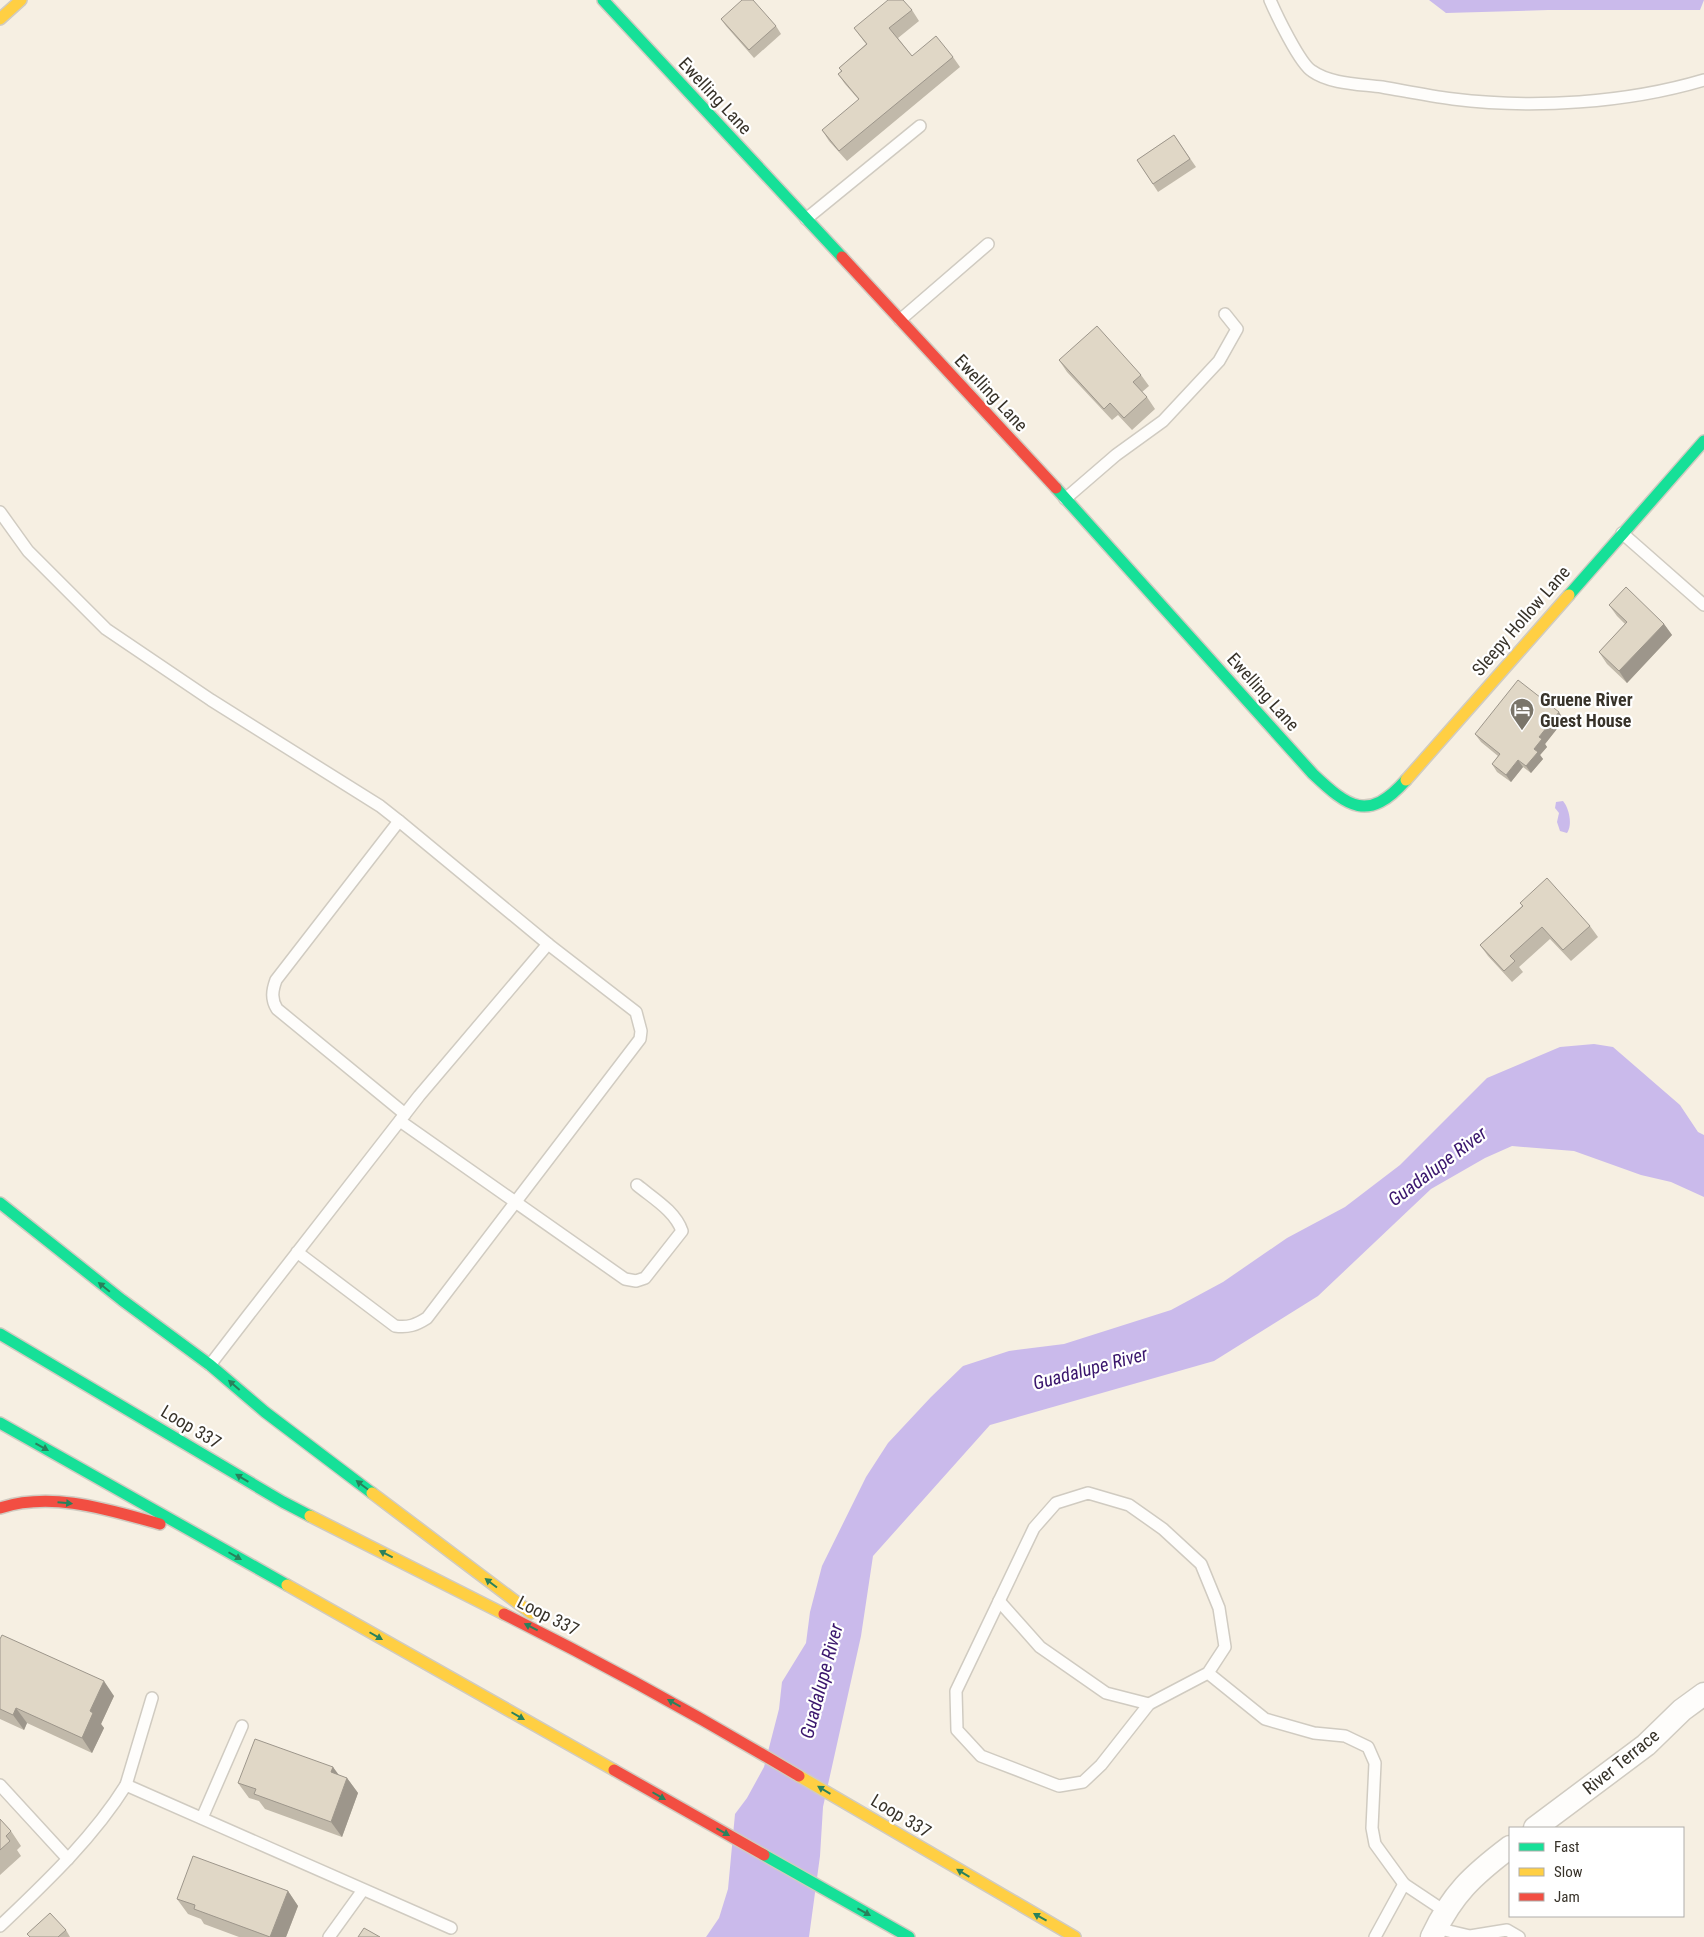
<svg xmlns="http://www.w3.org/2000/svg" width="1704" height="1937" viewBox="0 0 1704 1937" font-family="'Roboto Condensed',sans-serif">
  <style>
    .water { fill: #cabaeb }
    .lines { fill: none; stroke-linecap: round; stroke-linejoin: round }
    .lane-casing { stroke: #d0cbc1; stroke-width: 14 }
    .street-casing { stroke: #d0cbc1; stroke-width: 25 }
    .fast-casing { stroke: #d0cbc1; stroke-width: 14 }
    .slow-casing { stroke: #d0cbc1; stroke-width: 14 }
    .jam-casing { stroke: #d0cbc1; stroke-width: 14 }
    .lane { stroke: #fefdfb; stroke-width: 11 }
    .street { stroke: #fefdfb; stroke-width: 22 }
    .fast { stroke: #16e098; stroke-width: 11 }
    .slow { stroke: #ffcf43; stroke-width: 11 }
    .jam { stroke: #f24e42; stroke-width: 11 }
    .wall { fill: #c1b9aa }
    .shaded-wall { fill: #9d968b }
    .building { fill: #e0d7c6; stroke: #9d968b }
    .oneway { fill: #29815c }
    .labels { text-anchor: middle; stroke-width: 4.5; stroke-linejoin: round; paint-order: stroke }
    .street-label { font-size: 18px; fill: #38332a; stroke: #fff }
    .poi-label { font-size: 18px; font-weight: bold; fill: #38332a; stroke: #fff; text-anchor: start }
    .water-label { font-size: 19px; font-style: italic; fill: #3a166d; stroke: #fff }
  </style>
  <rect width="100%" height="100%" fill="#f6efe2"/>
  <g class="water">
    <path d="M1429,0H1704L1700,10H1548L1446,13Z"/>
    <path d="M1563,801C1569,808 1573,825 1567,833L1560,831L1557,822L1559,813L1555,808L1556,802Z"/>
    <path d="M1594,1044L1613,1047L1680,1105L1698,1132L1704,1135V1197L1671,1182L1641,1175L1574,1151L1512,1146L1485,1158L1431,1189L1318,1296L1214,1361L990,1425L873,1556L861,1636L823,1807L820,1856L809,1937H706L719,1918L728,1889L735,1814L747,1798L764,1767L779,1709L782,1682L806,1643L810,1612L822,1566L866,1477L888,1443L931,1397L963,1366L1009,1351L1064,1344L1171,1310L1223,1282L1287,1238L1345,1207L1400,1165L1487,1078L1560,1047Z"/>
  </g>
  <g class="lines">
    <defs>
      <g id="lane">
        <path d="M1270,0C1276,14 1300,64 1312,71C1330,84 1360,84 1382,87C1405,91 1429,96 1453,99C1533,109 1627,103 1704,80"/>
        <path d="M806,219L920,126"/>
        <path d="M900,320L988,244"/>
        <path d="M1065,499L1116,455L1163,421L1219,361L1237,329L1225,314"/>
        <path d="M0,512L28,551L106,629L211,700L380,806L399,821"/>
        <path d="M1622,533L1704,605"/>
        <path d="M405,1114L277,1009C271,999 272,991 276,980L399,821L548,944"/>
        <path d="M400,1121L625,1279L636,1281L645,1278L682,1231C675,1211 654,1199 637,1185"/>
        <path d="M210,1365C279,1275 349,1186 419,1096L548,944L636,1012L641,1031L640,1039L427,1318C416,1325 408,1328 395,1326L297,1252"/>
        <path d="M999,1601L1040,1647L1106,1693L1149,1704"/>
        <path d="M1208,1673L1225,1647L1219,1608L1201,1564L1163,1529L1129,1505L1088,1493L1056,1503L1034,1528L956,1691L957,1730L981,1756L1059,1786L1083,1782L1101,1765L1149,1704L1208,1673L1265,1719L1314,1733L1345,1736L1368,1747L1375,1763L1372,1828L1375,1844L1404,1884"/>
        <path d="M0,1785L68,1859"/>
        <path d="M126,1785L152,1698"/>
        <path d="M202,1818L242,1726"/>
        <path d="M0,1926C45,1883 93,1838 126,1785L451,1928"/>
        <path d="M1436,1928L1470,1936L1507,1930L1519,1937"/>
        <path d="M329,1937L363,1890"/>
        <path d="M1375,1937L1404,1884L1446,1912"/>
      </g>
      <g id="street">
        <path d="M1535,1828L1646,1745L1682,1710L1704,1694"/>
        <path d="M1432,1937C1452,1894 1473,1875 1510,1847"/>
      </g>
      <g id="fast">
        <path d="M603,0L842,257"/>
        <path d="M1056,488L1313,774C1348,807 1368,823 1406,780"/>
        <path d="M1569,595L1704,441"/>
        <path d="M0,1203L122,1300L210,1365L265,1412L372,1493"/>
        <path d="M0,1334L283,1502L310,1516"/>
        <path d="M0,1423L287,1585"/>
        <path d="M764,1855L909,1937"/>
      </g>
      <g id="slow">
        <path d="M0,19L21,0"/>
        <path d="M1406,780L1569,595"/>
        <path d="M372,1493L531,1613"/>
        <path d="M310,1516L504,1614"/>
        <path d="M287,1585L614,1770"/>
        <path d="M799,1776L1075,1937"/>
      </g>
      <g id="jam">
        <path d="M842,257L1056,488"/>
        <path d="M0,1508C53,1491 109,1510 160,1524"/>
        <path d="M504,1614C604,1664 702,1718 799,1776"/>
        <path d="M614,1770L764,1855"/>
      </g>
    </defs>
    <use href="#lane" class="lane-casing"/>
    <use href="#street" class="street-casing"/>
    <use href="#fast" class="fast-casing"/>
    <use href="#slow" class="slow-casing"/>
    <use href="#jam" class="jam-casing"/>
    <use href="#lane" class="lane"/>
    <use href="#street" class="street"/>
    <use href="#fast" class="fast"/>
    <use href="#slow" class="slow"/>
    <use href="#jam" class="jam"/>
  </g>
  <g class="wall">
    <path d="M912,10L919,21L898,38L912,56L953,57L960,67L847,161L829,141L822,130L859,100L845,84L838,74L841,71L839,68L866,44L854,28Z"/>
    <path d="M721,19L776,26L781,34L754,58L726,26Z"/>
    <path d="M1174,135L1196,167L1158,192L1137,160Z"/>
    <path d="M1059,360L1141,375L1149,386L1142,392L1147,397L1155,409L1132,430L1118,415L1112,420L1067,372Z"/>
    <path d="M1609,605L1664,624L1672,635L1627,683L1607,664L1599,652L1625,624L1617,616Z"/>
    <path d="M1564,720L1545,744L1547,747L1540,755L1543,759L1531,773L1523,767L1511,782L1497,772L1492,764L1498,756L1481,742L1475,734Z"/>
    <path d="M1520,903L1590,926L1598,937L1571,961L1550,939L1519,967L1523,972L1512,982L1488,956L1480,945L1522,906Z"/>
    <path d="M0,1639L114,1696L101,1724L104,1728L92,1753L27,1723L24,1730L0,1719Z"/>
    <path d="M333,1767L338,1775L347,1778L358,1793L342,1837L265,1809L259,1801L249,1798L238,1783Z"/>
    <path d="M0,1819L11,1831L21,1846L17,1850L21,1856L0,1875Z"/>
    <path d="M288,1891L298,1906L286,1937H239L204,1924L201,1919L188,1914L177,1899Z"/>
    <path d="M66,1930L70,1937H30L27,1934Z"/>
  </g>
  <g class="shaded-wall">
    <path d="M1664,624L1672,635L1627,683L1619,671Z"/>
    <path d="M1559,712L1564,720L1545,744L1547,747L1540,755L1543,759L1531,773L1526,766L1539,737Z"/>
    <path d="M1518,760L1523,767L1511,782L1506,775Z"/>
    <path d="M104,1681L114,1696L101,1724L104,1728L92,1753L82,1738L90,1711Z"/>
    <path d="M16,1708L27,1723L24,1730L13,1715Z"/>
    <path d="M333,1767L344,1782L331,1772Z"/>
    <path d="M347,1778L358,1793L342,1837L331,1822Z"/>
    <path d="M288,1891L298,1906L286,1937H270Z"/>
  </g>
  <g class="building">
    <path d="M742,0H753L776,26L749,50L721,19Z"/>
    <path d="M888,0H903L912,10L889,28L912,56L936,36L953,57L839,151L822,130L859,99L838,74L842,71L839,68L867,44L854,28Z"/>
    <path d="M1174,135L1190,159L1153,184L1137,160Z"/>
    <path d="M1097,326L1141,375L1133,382L1147,397L1124,418L1110,403L1104,409L1059,360Z"/>
    <path d="M1626,587L1664,624L1619,671L1599,652L1627,622L1609,605Z"/>
    <path d="M1518,680L1559,712L1539,737L1542,739L1534,749L1538,752L1526,766L1518,760L1506,775L1492,764L1500,754L1475,734Z"/>
    <path d="M1547,878L1590,926L1563,950L1542,927L1510,956L1515,961L1504,971L1480,945L1523,906L1520,903Z"/>
    <path d="M2,1635L104,1681L90,1711L93,1713L82,1738L16,1708L13,1715L0,1709V1639Z"/>
    <path d="M255,1739L333,1767L331,1772L347,1778L331,1822L254,1794L256,1789L238,1783Z"/>
    <path d="M0,1819L11,1831L6,1836L10,1841L0,1850Z"/>
    <path d="M193,1856L288,1891L270,1937L194,1909L195,1905L177,1899Z"/>
    <path d="M50,1913L66,1930L58,1937H30L27,1934Z"/>
    <path d="M364,1928L380,1937H358Z"/>
  </g>
  <defs><path id="oneway-solid" d="M-6-.8H1V-3.2L6.5 0L1 3.2V.8H-6Z" transform="scale(1.25)"/></defs>
  <g class="oneway">
    <use href="#oneway-solid" transform="translate(104 1287) rotate(-141)"/>
    <use href="#oneway-solid" transform="translate(234 1385) rotate(-139)"/>
    <use href="#oneway-solid" transform="translate(42 1447) rotate(29)"/>
    <use href="#oneway-solid" transform="translate(242 1478) rotate(-149)"/>
    <use href="#oneway-solid" transform="translate(362 1485) rotate(-143)"/>
    <use href="#oneway-solid" transform="translate(65 1503) rotate(5)"/>
    <use href="#oneway-solid" transform="translate(386 1554) rotate(-153)"/>
    <use href="#oneway-solid" transform="translate(235 1556) rotate(30)"/>
    <use href="#oneway-solid" transform="translate(491 1583) rotate(-143)"/>
    <use href="#oneway-solid" transform="translate(531 1627) rotate(-153)"/>
    <use href="#oneway-solid" transform="translate(376 1636) rotate(30)"/>
    <use href="#oneway-solid" transform="translate(674 1703) rotate(-151)"/>
    <use href="#oneway-solid" transform="translate(518 1716) rotate(30)"/>
    <use href="#oneway-solid" transform="translate(824 1790) rotate(-149)"/>
    <use href="#oneway-solid" transform="translate(659 1796) rotate(30)"/>
    <use href="#oneway-solid" transform="translate(723 1832) rotate(29)"/>
    <use href="#oneway-solid" transform="translate(963 1873) rotate(-149)"/>
    <use href="#oneway-solid" transform="translate(864 1912) rotate(29)"/>
    <use href="#oneway-solid" transform="translate(1040 1917) rotate(-151)"/>
  </g>
  <defs>
    <symbol id="hotel-pin" viewBox="-11 -11 22 30"><path d="M0 17L-7.5 6A9.5 9.5 0 1 1 7.5 6Z" fill="#7a756a" stroke="#fff"/><path d="M-6-4.5h1.5V1H6V5H4.5V3h-9V5H-6ZM-4 0a1.8 1.8 0 1 1 3.6 0ZM.5 0V-2.5h3Q6-2.5 6 0Z" fill="#fff"/></symbol>
  </defs>
  <g fill-rule="evenodd">
    <use href="#hotel-pin" x="1508" y="696" width="28" height="38"/>
  </g>
  <g class="labels">
    <g class="street-label">
      <text transform="translate(715 96) rotate(47)" y="6">Ewelling Lane</text>
      <text transform="translate(991 393) rotate(47)" y="6">Ewelling Lane</text>
      <text transform="translate(1521 621) rotate(-49)" y="6">Sleepy Hollow Lane</text>
      <text transform="translate(1263 692) rotate(48)" y="6">Ewelling Lane</text>
      <text transform="translate(191 1427) rotate(31)" y="6">Loop 337</text>
      <text transform="translate(548 1616) rotate(27)" y="6">Loop 337</text>
      <text transform="translate(1621 1762) rotate(-39)" y="6">River Terrace</text>
      <text transform="translate(901 1816) rotate(31)" y="6">Loop 337</text>
    </g>
    <g class="poi-label">
      <text x="1540" y="706">Gruene River<tspan x="1540" dy="21">Guest House</tspan></text>
    </g>
    <g class="water-label">
      <text transform="translate(1437 1166) rotate(-37)" y="7">Guadalupe River</text>
      <text transform="translate(1090 1368) rotate(-15)" y="7">Guadalupe River</text>
      <text transform="translate(821 1681) rotate(-75)" y="7">Guadalupe River</text>
    </g>
  </g>
  <rect x="1509" y="1827" width="175" height="90" fill="#ffffff" stroke="#afadaa"/>
  <rect x="1519" y="1843" width="25" height="8" fill="#16e098" stroke="#afadaa"/>
  <text x="1554" y="1852" font-size="15" fill="#38332a">Fast</text>
  <rect x="1519" y="1868" width="25" height="8" fill="#ffcf43" stroke="#afadaa"/>
  <text x="1554" y="1877" font-size="15" fill="#38332a">Slow</text>
  <rect x="1519" y="1893" width="25" height="8" fill="#f24e42" stroke="#afadaa"/>
  <text x="1554" y="1902" font-size="15" fill="#38332a">Jam</text>
</svg>
